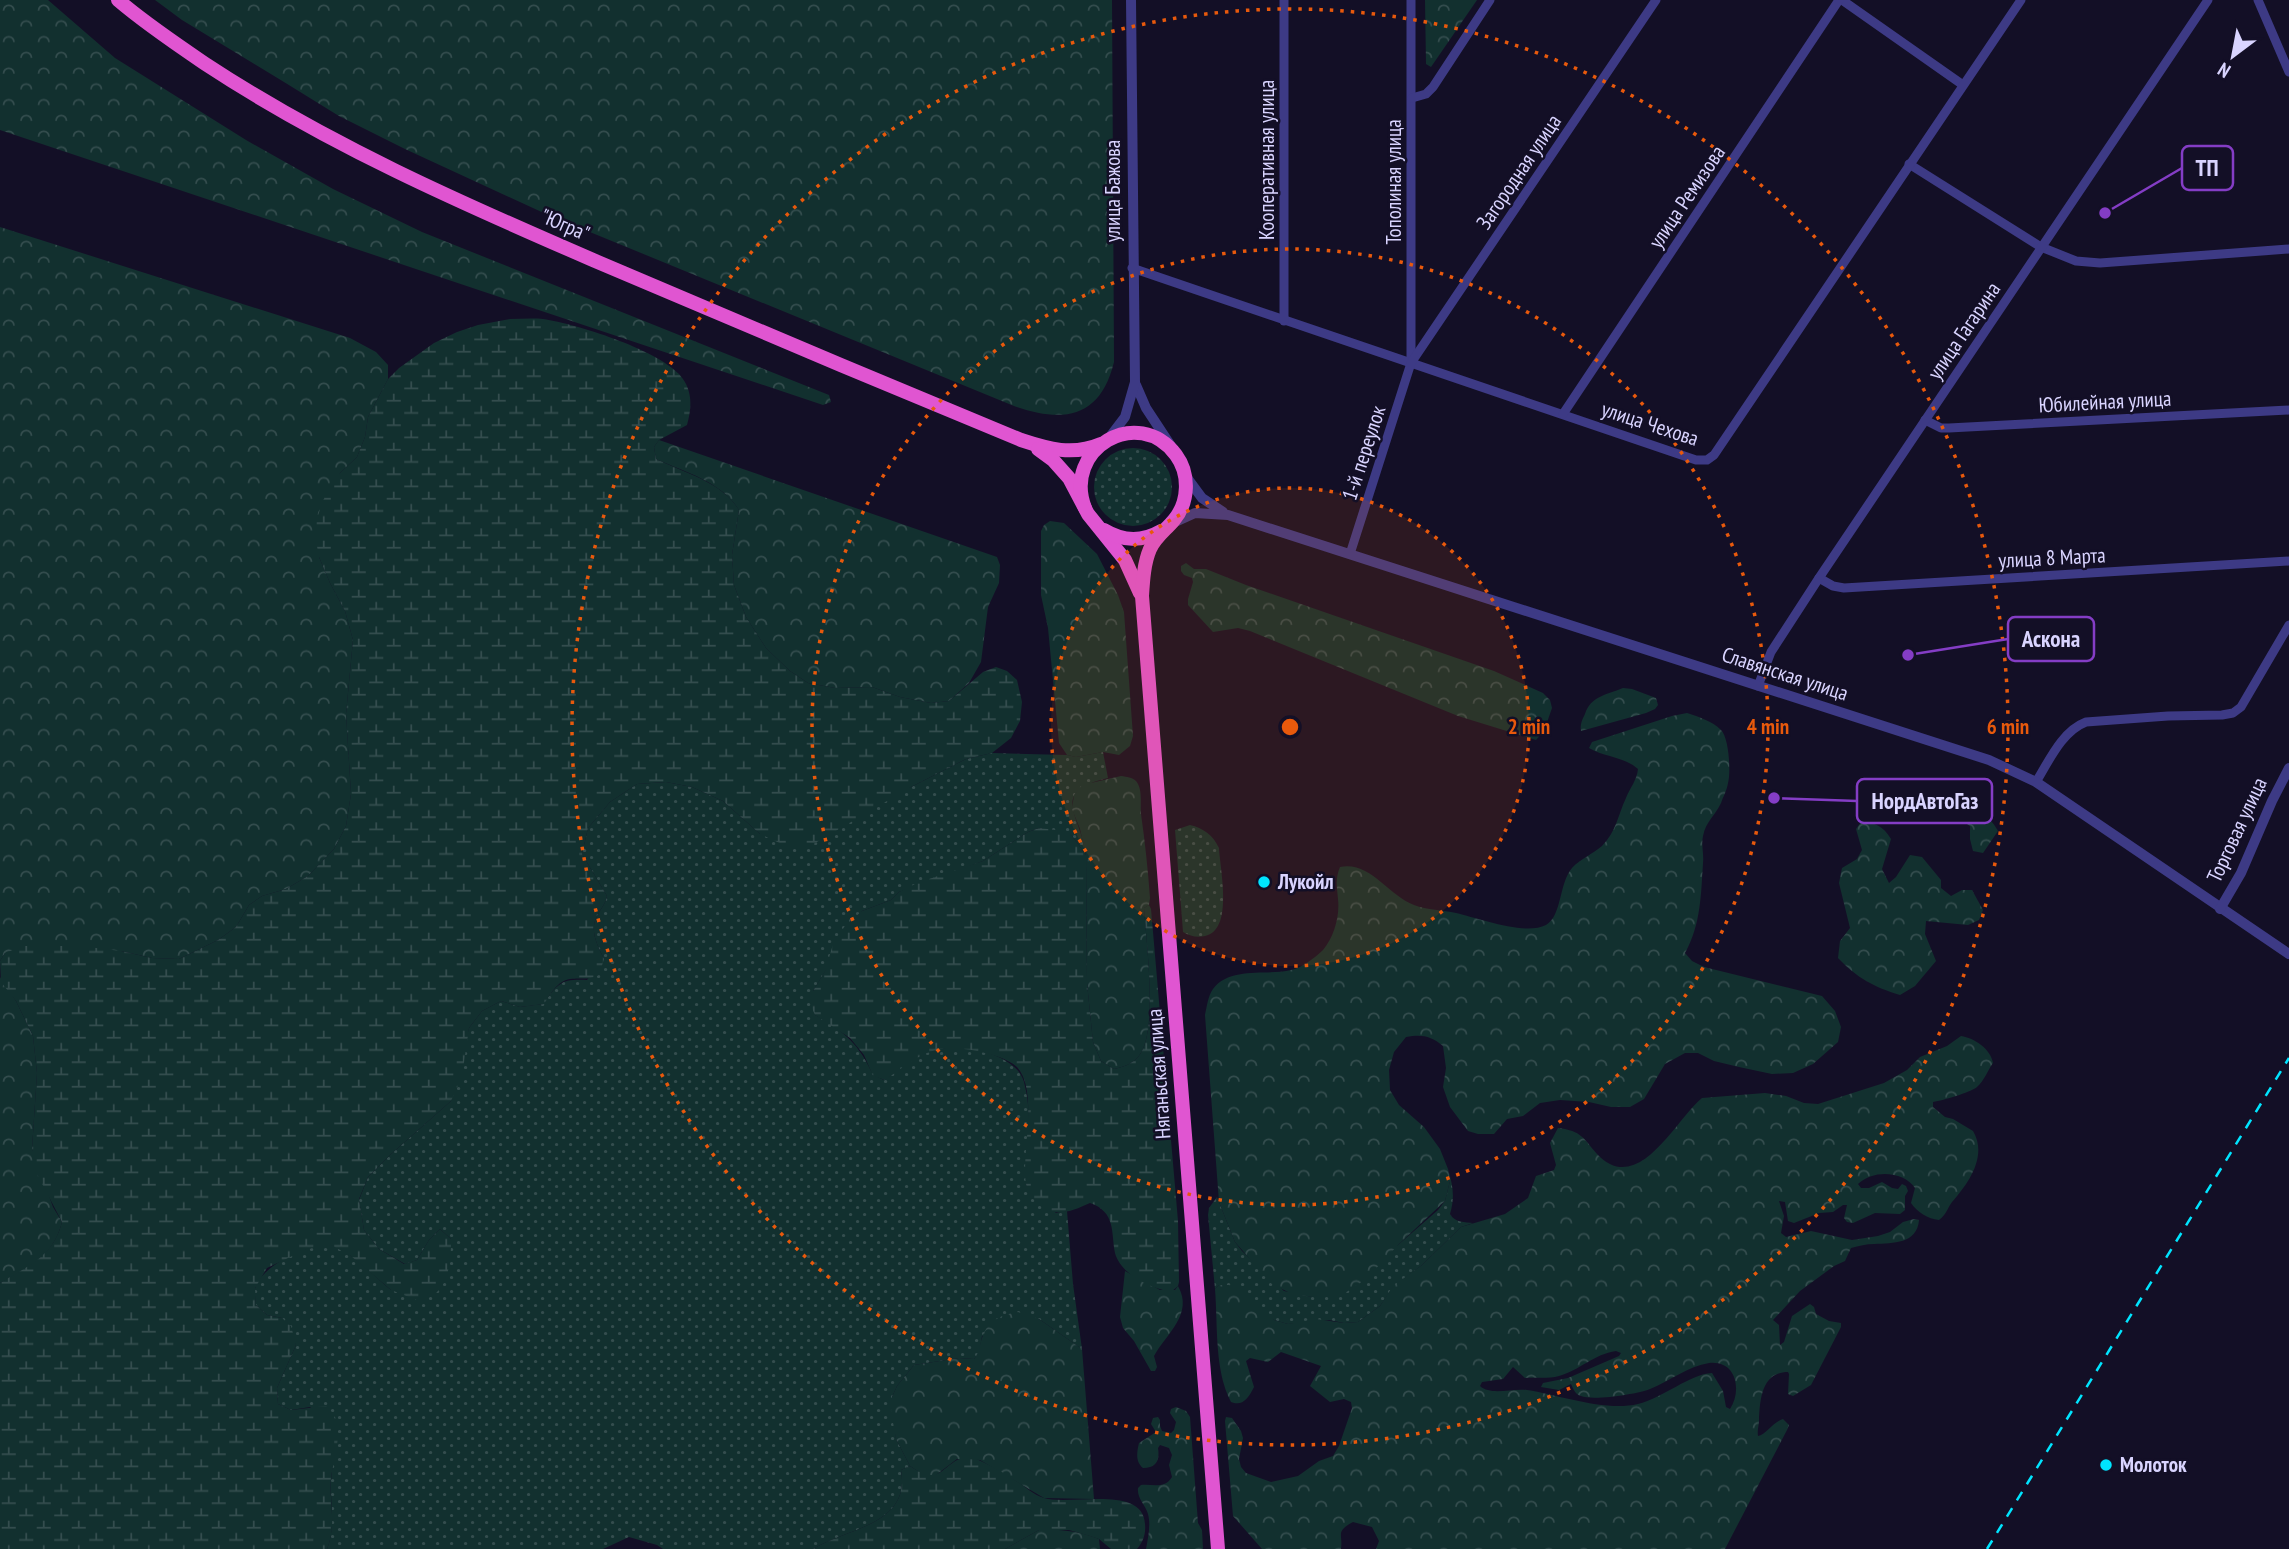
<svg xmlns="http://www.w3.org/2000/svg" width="2289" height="1549" viewBox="0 0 2289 1549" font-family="'PT Sans Narrow',sans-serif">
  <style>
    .grass { fill: url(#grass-dots) }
    .forest { fill: url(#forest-crowns); fill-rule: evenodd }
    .wetland { fill: url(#wetland-marsh) }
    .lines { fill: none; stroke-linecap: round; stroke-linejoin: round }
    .minor { stroke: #3d3a85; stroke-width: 9 }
    .tertiary { stroke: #3d3a85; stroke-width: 10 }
    .trunk { stroke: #e055d1; stroke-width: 14 }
    .rail { stroke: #00e5ff; stroke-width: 2.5; stroke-dasharray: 10 9; stroke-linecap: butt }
    .ring { fill: none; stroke: #e8590c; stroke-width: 3.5; stroke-dasharray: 3.5 7 }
    .poi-dot { fill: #00e5ff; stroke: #130f26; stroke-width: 2.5 }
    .labels { text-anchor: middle; stroke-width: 5; stroke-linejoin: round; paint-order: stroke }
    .street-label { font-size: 21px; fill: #d9d4ff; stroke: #130f26 }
    .poi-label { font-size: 21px; font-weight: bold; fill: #d9d4ff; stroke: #130f26; text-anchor: start }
    .centre { fill: #e8590c; stroke: #130f26; stroke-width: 3.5 }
    .ring-label { font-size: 21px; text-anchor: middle; font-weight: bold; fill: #e8590c; stroke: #130f26; stroke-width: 5; stroke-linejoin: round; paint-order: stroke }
    .leader { fill: none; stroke: #843dc5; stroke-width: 2.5 }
    .callout-dot { fill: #843dc5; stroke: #130f26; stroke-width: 2.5 }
    .callout { fill: #130f26; stroke: #843dc5; stroke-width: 2.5 }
    .callout-label { font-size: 23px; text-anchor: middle; font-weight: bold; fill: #d9d4ff }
  </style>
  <defs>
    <pattern id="grass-dots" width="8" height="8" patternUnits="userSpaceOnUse" patternTransform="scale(1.75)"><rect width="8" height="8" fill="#12302f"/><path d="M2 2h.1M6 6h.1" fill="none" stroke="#344d4e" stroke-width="1.8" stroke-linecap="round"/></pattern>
    <pattern id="forest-crowns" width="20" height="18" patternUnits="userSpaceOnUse" patternTransform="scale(1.75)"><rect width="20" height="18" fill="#12302f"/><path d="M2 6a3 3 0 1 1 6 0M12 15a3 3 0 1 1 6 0" fill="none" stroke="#344d4e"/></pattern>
    <pattern id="wetland-marsh" width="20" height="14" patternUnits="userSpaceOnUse" patternTransform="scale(1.75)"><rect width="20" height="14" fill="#12302f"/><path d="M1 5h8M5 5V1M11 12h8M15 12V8" fill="none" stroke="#344d4e"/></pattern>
  </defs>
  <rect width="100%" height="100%" fill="#130f26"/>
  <g class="grass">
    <circle cx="1133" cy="487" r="39"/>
    <path d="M1103,752L1108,778C1048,792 1081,815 1086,855L1072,836L1039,828L1028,832L983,861L899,892L891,900L862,911L813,991L815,1015C845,1032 859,1044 873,1075L884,1080C899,1070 912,1057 929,1051C956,1042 1015,1051 1024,1082C1033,1115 1027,1151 1026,1185L1056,1213L1067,1211L1073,1284L1082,1349L1039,1319L982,1336L979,1353L974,1359L959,1358L914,1365L897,1386L892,1397L896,1439L910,1466L901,1470C911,1525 847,1528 813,1549H663L657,1545L629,1537L603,1549H327C336,1526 330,1505 331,1481C332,1465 335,1447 338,1430L310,1407L291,1410L278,1404L277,1388L296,1345L282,1318L267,1315L256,1305C256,1300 254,1293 255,1289C259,1267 310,1242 331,1245C346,1247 378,1280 391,1290L451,1239L440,1229L429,1240L417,1260L405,1264L379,1249L364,1230L359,1200L368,1177L390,1155L451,1101L469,1028L482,1011L501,1001L520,1007L543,1004C559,983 560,979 587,980L604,959C598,946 589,931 597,916C601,908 605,905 607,896L582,854L588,828L610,802L637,784L666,782L692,787L723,801L760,834L911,787L966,759L992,753L1067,755L1076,757Z"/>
    <path d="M1190,825C1203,828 1213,835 1219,848C1220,870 1234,930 1205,936C1197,938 1190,936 1183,932L1175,830Z"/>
    <path d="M1448,1169C1453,1186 1455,1197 1450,1214C1455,1223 1465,1222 1473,1223L1461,1227L1422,1265L1393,1287L1380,1306L1358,1322L1344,1323L1329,1320L1288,1324L1274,1320L1219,1285L1215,1289L1208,1215L1209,1208L1217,1197L1235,1242L1242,1251L1284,1291L1312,1297L1398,1245L1438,1210L1445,1201L1450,1181Z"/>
  </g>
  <g class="forest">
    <path d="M0,0H48L115,58L246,140L333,189L422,232L829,395L831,402L823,405L0,130Z"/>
    <path d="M155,0H1112L1114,362C1100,419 1063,423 1014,406L546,214L405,149L339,116L284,82L182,20Z"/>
    <path d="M1425,0H1477L1431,67L1426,64Z"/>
    <path d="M0,227L350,338L376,352L388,365V379L368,417L365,437L357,457L340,473L319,557L330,583L345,611L353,640L346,714L351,794L346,826L334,849L308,876L286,889L262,896L249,905L236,927L218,940L179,959L152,958L121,951L5,953L0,961Z"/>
    <path d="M659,440L997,557L1000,565L999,583L988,607L981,662L969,683L949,701L931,703L900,697L872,687L835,688L808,683L790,671L766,648L746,617L734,585L732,555L739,510C722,482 685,472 656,459L654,447Z"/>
    <path d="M1050,521L1064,523L1097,554L1118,595L1124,612L1133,736L1130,746L1119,755L1103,752L1076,757L1067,755L1059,743L1048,628L1041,595V531L1044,525Z"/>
    <path d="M1186,563L1194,569H1206L1246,585L1494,671L1543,693L1550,700L1552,708L1544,731L1536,740L1458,716L1250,631L1238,628L1213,632L1188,605V599L1193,582L1192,578L1184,575L1181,571V566Z"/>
    <path d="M1623,688L1632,689L1656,698L1658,705L1655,709L1646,713L1581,731C1580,724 1582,720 1585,714C1591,696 1606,695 1623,688Z"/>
    <path d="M1687,713C1699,717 1712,721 1721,730C1729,738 1731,772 1728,783C1727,790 1723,797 1721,803C1715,816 1706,821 1703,836C1701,845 1704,854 1703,863C1701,893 1701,925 1685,953L1692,961L1704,967L1822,996L1835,1011L1841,1027L1838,1042L1813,1064L1793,1073L1772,1074L1739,1067L1714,1061L1698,1053H1685L1665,1064L1644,1099L1630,1107H1611L1589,1102L1560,1100L1540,1103L1523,1116L1507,1119L1494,1134H1478L1468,1131L1450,1107L1443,1087L1446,1068L1443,1046C1431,1036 1422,1034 1406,1037L1394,1052L1389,1070L1390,1090L1399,1105L1424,1127L1440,1149L1448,1169L1450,1181L1445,1201L1398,1245L1366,1279L1345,1293L1312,1297L1292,1294L1272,1284L1235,1242L1219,1202L1205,1015C1207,1006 1208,996 1213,989C1230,966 1267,976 1291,970C1301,968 1315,958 1323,950C1334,937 1340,916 1338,899C1337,887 1335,879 1340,867C1370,861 1388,895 1414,905C1427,910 1443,910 1456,913C1478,918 1525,936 1546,925C1562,916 1559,883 1572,868C1580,859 1593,854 1602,846C1616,832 1618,815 1626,798C1630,788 1637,780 1638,769C1625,757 1604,757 1589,748L1592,742L1672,716Z"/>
    <path d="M1121,776C1127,777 1132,777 1136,781C1143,789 1140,804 1141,814C1145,842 1148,870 1150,898L1149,905L1144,908C1146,940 1159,1034 1138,1057C1132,1064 1123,1067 1114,1069L1101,1061L1093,1042L1087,983L1086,855L1080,829L1072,809L1074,795L1082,785Z"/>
    <path d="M1904,779C1938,783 1981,800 1998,831L1983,853L1973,851L1970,839V826L1958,818L1923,808L1900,795L1895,781Z"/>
    <path d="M1861,822C1875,822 1883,826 1891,839L1882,869L1889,883L1896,877L1910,855L1922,857L1941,880V888L1951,896L1962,890H1972L1983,910L1979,920L1968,925L1926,921L1925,934L1936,961L1915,986L1900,995C1874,987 1857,978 1838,958L1840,941L1850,928L1839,883L1842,868L1857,859L1862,850L1856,829Z"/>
    <path d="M0,977L16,1001L33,1036L37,1073L32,1149L53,1207L62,1222C53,1257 29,1267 0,1283Z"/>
    <path d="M1961,1036C1974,1038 1991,1049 1993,1063C1988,1070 1984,1081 1977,1087C1969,1093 1944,1100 1933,1102V1107L1945,1117L1953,1119L1973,1131C1988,1156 1968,1184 1952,1202C1947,1209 1946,1215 1939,1220C1928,1219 1917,1212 1911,1203L1915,1188C1904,1171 1873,1169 1858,1184L1861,1188H1869L1882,1182L1892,1188L1898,1189L1902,1184L1906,1186L1908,1191L1905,1196V1210L1900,1214L1875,1213L1853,1223L1847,1222L1844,1218L1847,1205H1843L1833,1212L1819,1213L1794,1223L1788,1221L1785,1202L1779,1201L1784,1216L1781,1233L1786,1237L1811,1231L1852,1240L1878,1236L1890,1232L1903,1222L1914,1219L1919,1220C1917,1244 1893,1243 1874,1244C1866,1244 1859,1246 1851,1248L1845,1261L1834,1266L1800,1291L1773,1320L1779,1325L1780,1345L1784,1342L1792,1316L1810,1304L1814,1307L1816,1314L1829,1321L1841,1323V1327L1811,1385L1793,1396L1788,1394L1789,1374L1788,1372C1761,1372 1760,1401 1759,1420C1759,1426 1757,1430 1758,1436C1766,1435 1772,1423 1783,1419L1789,1425L1787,1430L1725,1549H1376L1379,1541L1372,1527L1353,1522C1335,1532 1343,1533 1341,1549H1262L1233,1516L1225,1421L1226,1417L1232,1418L1241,1431L1243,1438L1239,1459L1241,1467L1246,1473L1271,1482L1298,1476L1319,1461L1333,1456L1339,1446L1352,1408L1351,1402L1344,1399L1330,1402L1310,1386L1321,1366L1281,1352L1268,1362L1250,1358L1246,1361L1254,1387C1249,1397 1243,1407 1231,1402C1214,1369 1218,1326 1215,1289L1219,1285H1229L1248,1293L1274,1320L1288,1324L1316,1319L1344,1323L1358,1322L1380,1306L1393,1286L1422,1265L1461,1227L1505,1214L1528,1198L1536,1176L1554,1170L1556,1165L1550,1143L1558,1128C1582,1131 1583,1138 1597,1154C1638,1198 1676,1119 1702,1098L1765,1093L1786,1096L1804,1103L1818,1104L1884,1083L1907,1070L1920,1057L1947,1046ZM1616,1351L1621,1353L1619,1356L1568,1378L1543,1383L1541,1387L1559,1390L1571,1384C1574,1390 1575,1394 1581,1396C1593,1401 1638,1394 1650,1389C1670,1381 1688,1366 1709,1363C1737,1360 1742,1391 1730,1409L1726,1407L1723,1391L1712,1373C1690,1374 1663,1398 1638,1404C1606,1412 1559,1395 1527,1390C1512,1388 1491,1396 1480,1386L1482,1382L1503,1379L1513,1367L1525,1378C1535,1377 1548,1379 1559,1376C1580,1370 1594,1354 1616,1351Z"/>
    <path d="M1125,1271L1160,1290H1175L1178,1286C1194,1314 1166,1334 1154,1356L1157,1367L1155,1371H1151L1134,1341L1123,1328L1120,1317Z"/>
    <path d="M1018,1312L1039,1319L1082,1349L1094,1499L1044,1498L980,1460L957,1459L936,1475H924L910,1466L896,1439L891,1411L892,1397L897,1386L914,1365L959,1358L974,1359C980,1352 979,1346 982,1338C988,1320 1001,1315 1018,1312Z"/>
    <path d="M1176,1407L1186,1411L1190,1417L1198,1523L1202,1530L1203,1549H1146C1148,1538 1151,1525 1148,1514C1145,1504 1137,1499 1138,1488L1141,1485C1153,1484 1165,1489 1172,1477L1169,1465L1172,1455L1169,1448L1160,1445L1158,1448C1160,1461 1156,1468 1143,1468C1135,1461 1137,1452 1139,1443L1156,1432L1151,1424L1153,1418L1158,1417L1160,1420V1426L1162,1431L1171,1433L1174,1430L1176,1422L1170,1413L1171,1409Z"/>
    <path d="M1039,1530C1060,1529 1079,1531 1099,1539L1100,1549H1005Z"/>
  </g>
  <g class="wetland">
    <path d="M510,319C521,319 532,318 543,319C577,324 655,349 679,374C693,389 692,407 687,425L659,440L654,447L656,459C685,473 722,482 739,510L732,555L734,585L746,617L766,648L790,671L808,683L835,688L872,687L900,697L931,703L949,701L983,672L996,667L1007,671L1017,680L1022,702L1020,721L1011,738L992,753L966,759L911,787L810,846L784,845L760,834L723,801L692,787L666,782L637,784L610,802L588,828L582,854L607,896C605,905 601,908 597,916C589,931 598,946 604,959L599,975C585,981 583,977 570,979C557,981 550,995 544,1004L520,1007L501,1001L482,1011L469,1028L462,1076L451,1101L390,1155L368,1177L359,1199L364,1230L379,1249L404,1264L417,1260L429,1240L440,1229L451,1239C451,1257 450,1281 435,1294C431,1297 424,1299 419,1301L391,1290L351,1256L331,1245L307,1249L267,1268L255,1288L256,1305L267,1315L282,1318L291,1326L296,1345L277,1388L278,1404L291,1410L326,1406C329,1409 334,1414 336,1419C342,1436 333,1461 331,1479C329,1503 337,1525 327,1549H0V1283C28,1266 53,1257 62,1222L36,1172L32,1149L37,1073L33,1036L16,1001L1,982L0,961L5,953L23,946H79L121,951L152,958L179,959L218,940L236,927L249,905L262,896L286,889L308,876L334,849L346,826L351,794L346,714L353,640L345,611L330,583L319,557L314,530L322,502L340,473L357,457L365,437L368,417L388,379L399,368L434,343L457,332L478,325Z"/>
    <path d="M1039,828L1064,831L1072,836L1086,855L1087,983L1093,1042L1101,1061L1114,1069C1123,1067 1132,1064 1138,1057C1159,1034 1146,940 1144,908L1149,905L1151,909L1178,1221L1179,1282L1178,1286L1171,1292C1151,1288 1121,1275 1115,1253C1111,1232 1116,1212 1090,1203C1070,1212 1054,1219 1036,1202C1032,1198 1027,1190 1026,1184C1021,1155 1039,1091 1017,1067C1007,1058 990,1054 977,1051C932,1042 919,1056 885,1080L873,1076L864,1055L850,1038L815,1015L811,1006L813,991L825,971L834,941L845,926L862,911L891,900L899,892L917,883L983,861L1028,832Z"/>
    <path d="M967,1456C984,1461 1001,1471 1016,1481C1025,1486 1033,1495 1044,1498C1070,1506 1143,1484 1145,1524C1146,1534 1143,1542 1137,1549H1111L1099,1539L1090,1536L1069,1530H1039L1005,1549H813C847,1528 911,1525 901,1470L910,1466C943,1488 939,1464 967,1456Z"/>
  </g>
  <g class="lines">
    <g class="minor">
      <path d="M1411,0V361"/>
      <path d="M1842,0L1963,85"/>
      <path d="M2258,0L2289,72"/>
      <path d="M1412,98L1426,94L1433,87L1490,0"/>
      <path d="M1909,164L2041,247L2076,261L2100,263L2289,249"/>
      <path d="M1132,268L1696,460H1707L1714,455L2021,0"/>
      <path d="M1284,321V0"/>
      <path d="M1563,414L1839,0"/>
      <path d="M1925,420L1941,428H1949L2289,410"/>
      <path d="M1350,554L1411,363L1656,0"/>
      <path d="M1819,578L1833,586L1844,588L2289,561"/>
      <path d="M1758,686L1771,652L1819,578L2208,0"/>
      <path d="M2036,782C2049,761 2062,731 2086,722L2168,716L2222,715L2233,713L2241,707L2289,625"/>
    </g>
    <g class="tertiary">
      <path d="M1136,385L1146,408L1171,446"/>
      <path d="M1109,438L1125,417L1135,382L1131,0"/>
      <path d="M1185,475L1202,498L1223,512"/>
      <path d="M1173,523L1195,513L1228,515L1989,760L2036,782L2289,954"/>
      <path d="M2220,909L2241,873L2272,801L2289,768"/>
    </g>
    <g class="trunk">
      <path d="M118,0C146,24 176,44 207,65C327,144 461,203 593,260C735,321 878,381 1021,440C1048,449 1073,456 1101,444"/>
      <path d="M1038,449L1053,460L1069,478L1088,514L1125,560L1140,593"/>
      <path d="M1085,508C1062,449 1138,404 1176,455C1190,474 1189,502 1174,520C1166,530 1156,536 1150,549C1144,563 1143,580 1142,596L1218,1549"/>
      <path d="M1104,530C1122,541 1142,542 1161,531"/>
    </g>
    <path class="rail" d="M1987,1549L2289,1058"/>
  </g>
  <circle cx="1290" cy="727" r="239" fill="#e8590c" fill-opacity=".12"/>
  <g class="ring">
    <circle cx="1290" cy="727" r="239"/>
    <circle cx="1290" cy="727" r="478"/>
    <circle cx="1290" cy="727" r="718"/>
  </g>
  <g class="poi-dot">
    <circle cx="1264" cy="882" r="7"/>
    <circle cx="2106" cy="1465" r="7"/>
  </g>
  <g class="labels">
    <g class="street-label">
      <text transform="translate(1267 160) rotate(-90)" y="7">Кооперативная улица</text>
      <text transform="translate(1519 172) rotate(-56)" y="7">Загородная улица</text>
      <text transform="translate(1394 182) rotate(-90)" y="7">Тополиная улица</text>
      <text transform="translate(1113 191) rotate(-90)" y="7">улица Бажова</text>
      <text transform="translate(1687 197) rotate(-56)" y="7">улица Ремизова</text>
      <text transform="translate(565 225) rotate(23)" y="7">"Югра"</text>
      <text transform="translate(1964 331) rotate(-56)" y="7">улица Гагарина</text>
      <text transform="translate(2105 402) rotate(-3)" y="7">Юбилейная улица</text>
      <text transform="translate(1650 424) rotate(18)" y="7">улица Чехова</text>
      <text transform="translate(1364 453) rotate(-72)" y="7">1-й переулок</text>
      <text transform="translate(2052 558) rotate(-3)" y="7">улица 8 Марта</text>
      <text transform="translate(1785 674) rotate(18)" y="7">Славянская улица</text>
      <text transform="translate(2237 830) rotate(-65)" y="7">Торговая улица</text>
      <text transform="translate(1159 1074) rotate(-94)" y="7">Няганьская улица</text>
    </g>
    <g class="poi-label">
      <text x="1278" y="889">Лукойл</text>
      <text x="2120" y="1472">Молоток</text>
    </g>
  </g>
  <circle cx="1290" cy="727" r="10" class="centre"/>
  <g class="ring-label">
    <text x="1529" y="734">2 min</text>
    <text x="1768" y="734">4 min</text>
    <text x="2008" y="734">6 min</text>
  </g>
  <path class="leader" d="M2105 213L2182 168M1908 655L2008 639M1774 798L1857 801"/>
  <g class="callout-dot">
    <circle cx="2105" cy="213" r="7"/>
    <circle cx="1908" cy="655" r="7"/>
    <circle cx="1774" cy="798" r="7"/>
  </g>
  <g class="callout">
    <rect x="2182" y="146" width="51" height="44" rx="7"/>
    <rect x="2008" y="617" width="86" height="44" rx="7"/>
    <rect x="1857" y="779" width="135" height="44" rx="7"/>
  </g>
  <g class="callout-label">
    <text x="2207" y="176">ТП</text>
    <text x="2051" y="647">Аскона</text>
    <text x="1925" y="809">НордАвтоГаз</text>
  </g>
  <g transform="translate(2233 56) rotate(212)" stroke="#130f26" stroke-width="5" paint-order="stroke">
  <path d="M0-5L12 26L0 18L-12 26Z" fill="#d9d4ff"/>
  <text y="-10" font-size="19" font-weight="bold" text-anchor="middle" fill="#d9d4ff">N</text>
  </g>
</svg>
